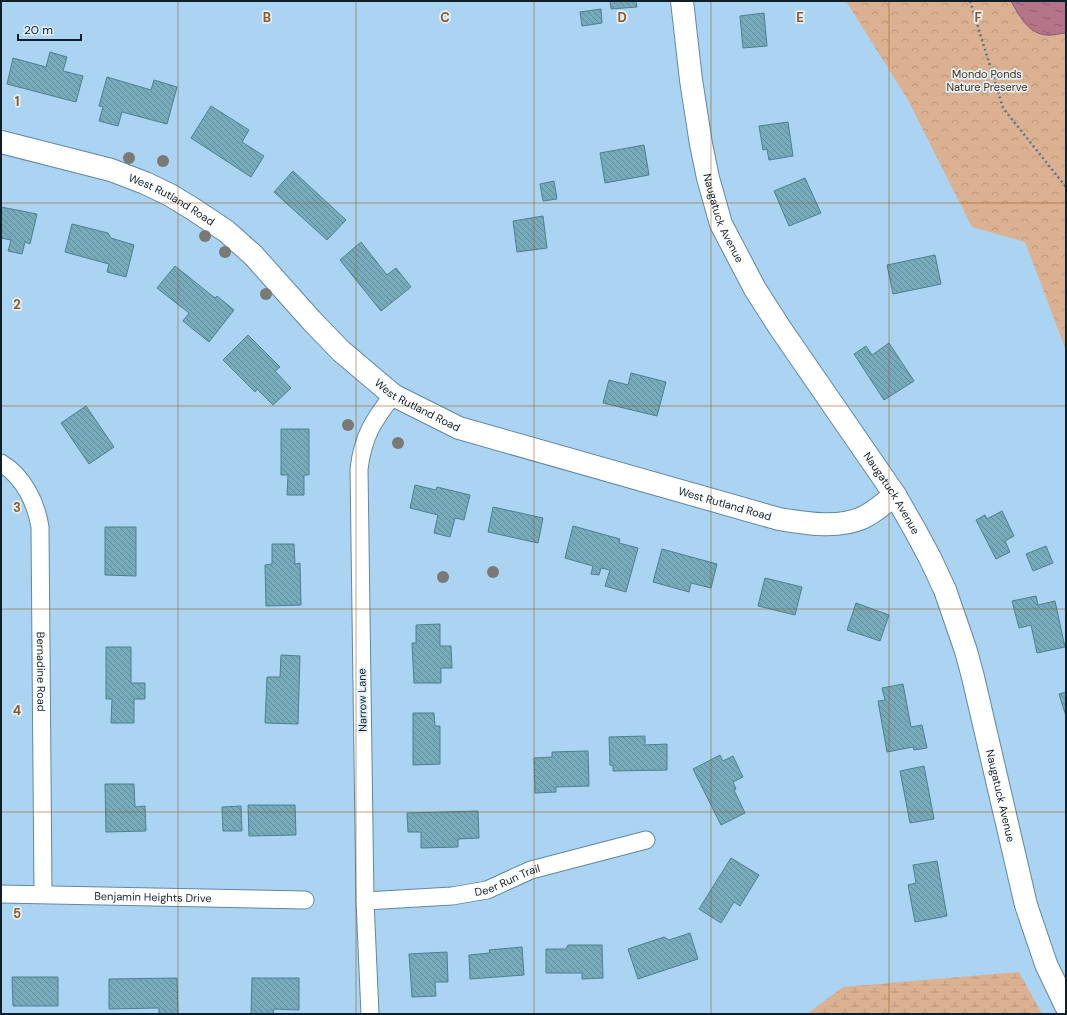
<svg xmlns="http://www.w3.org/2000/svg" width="1067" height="1015" viewBox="0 0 1067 1015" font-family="'DM Sans',sans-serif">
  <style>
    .wetland { fill: url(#wetland-marsh) }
    .park { fill: url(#park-crowns) }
    .water { fill: url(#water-ripples); stroke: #845a6c }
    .building { fill: url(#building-back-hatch); stroke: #4d8090 }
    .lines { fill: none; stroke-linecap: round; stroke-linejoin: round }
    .minor-casing { stroke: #6188a3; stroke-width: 19 }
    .secondary-casing { stroke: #6188a3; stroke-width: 24 }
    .path { stroke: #5a768a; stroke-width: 2.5; stroke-dasharray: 2 3; stroke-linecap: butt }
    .minor { stroke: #fff; stroke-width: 17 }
    .secondary { stroke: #fff; stroke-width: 22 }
    .tree { fill: #7a7974 }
    .grid { fill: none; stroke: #95571c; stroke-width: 1; stroke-opacity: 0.55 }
    .labels { text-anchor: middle; stroke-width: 3.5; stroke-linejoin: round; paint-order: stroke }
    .park-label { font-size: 11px; fill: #532f0e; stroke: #e0f1fd }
    .street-label { font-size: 11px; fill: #0f1f29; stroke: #e0f1fd }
    .grid-label { font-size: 13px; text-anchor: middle; font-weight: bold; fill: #95571c; stroke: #e0f1fd; stroke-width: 3.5; stroke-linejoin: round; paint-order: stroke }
  </style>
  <defs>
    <pattern id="wetland-marsh" width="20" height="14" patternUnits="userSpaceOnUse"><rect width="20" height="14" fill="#dbb191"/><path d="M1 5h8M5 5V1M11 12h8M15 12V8" fill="none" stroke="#bb987d"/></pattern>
    <pattern id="park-crowns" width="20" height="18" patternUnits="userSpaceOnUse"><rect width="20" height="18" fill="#dbb191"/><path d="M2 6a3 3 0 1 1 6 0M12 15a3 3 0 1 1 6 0" fill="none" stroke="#bb987d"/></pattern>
    <pattern id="water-ripples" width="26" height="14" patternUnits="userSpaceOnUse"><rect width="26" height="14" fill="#b67489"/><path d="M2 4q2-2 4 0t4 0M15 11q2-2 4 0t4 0" fill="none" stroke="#925f70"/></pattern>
    <pattern id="building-back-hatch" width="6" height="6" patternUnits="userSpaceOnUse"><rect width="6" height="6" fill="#77abbb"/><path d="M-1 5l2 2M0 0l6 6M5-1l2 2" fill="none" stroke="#608b98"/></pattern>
  </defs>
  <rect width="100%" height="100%" fill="#aad4f1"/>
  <path class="wetland" d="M1019,972L1042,1014H807L843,987Z"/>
  <path class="park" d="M846,1H1066V350L1025,242L972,227L908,100Z"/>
  <path class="water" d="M1011,1H1066V33C1060,33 1053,36 1047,35C1028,34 1019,15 1011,1Z"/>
  <g class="building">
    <path d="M610,1H636L637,7L611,9Z"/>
    <path d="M601,9L602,23L582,26L580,12Z"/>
    <path d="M764,13L767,46L743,48L740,16Z"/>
    <path d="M50,52L67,57L63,71L83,76L76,102L7,84L13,58L46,67Z"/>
    <path d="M107,77L151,90L154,80L177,87L167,124L122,112L118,126L99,121L103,107L99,106Z"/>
    <path d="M211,106L249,130L242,142L264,156L251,177L191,138Z"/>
    <path d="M788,122L793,156L769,160L767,149L763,150L759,126Z"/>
    <path d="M644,145L649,175L605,183L600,153Z"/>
    <path d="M293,171L346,220L327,240L274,192Z"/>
    <path d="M805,178L821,213L789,226L774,191Z"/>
    <path d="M554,181L557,199L543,201L540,184Z"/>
    <path d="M1,207L37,214L30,244L25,242L22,254L8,251L11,240L1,238Z"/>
    <path d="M543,216L547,248L517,252L513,221Z"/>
    <path d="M72,224L108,233L111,238L134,245L126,277L107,272L109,264L65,252Z"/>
    <path d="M361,242L387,275L396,268L411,287L381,311L340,260Z"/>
    <path d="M935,255L941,284L893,294L887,265Z"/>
    <path d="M175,266L215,298L217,296L234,310L209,342L183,321L189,313L157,288Z"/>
    <path d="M248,335L280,367L275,371L291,388L273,405L257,389L255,392L223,360Z"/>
    <path d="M889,343L914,381L884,400L854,354L866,346L872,355Z"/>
    <path d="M631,373L666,382L657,416L603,403L609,380L628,385Z"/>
    <path d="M86,406L114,447L89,464L61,423Z"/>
    <path d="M281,429H309V475H304V495H287L288,475H281Z"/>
    <path d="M415,485L436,490L437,487L470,495L464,520L455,518L450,537L434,533L438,515L410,508Z"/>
    <path d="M493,507L543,518L538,543L488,532Z"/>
    <path d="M1002,511L1014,536L1005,541L1010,552L996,559L976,520L985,515L987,519Z"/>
    <path d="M573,526L620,539L619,543L638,548L626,592L605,586L610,570L601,568L599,575L591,574L593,566L565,558Z"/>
    <path d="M105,527H136V576L105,575Z"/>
    <path d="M272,544H294L295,564L300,563L301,605L266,606L265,565L272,564Z"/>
    <path d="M1046,546L1053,563L1033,571L1026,554Z"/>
    <path d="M662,549L717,564L711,588L691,583L689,592L653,582Z"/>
    <path d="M765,578L802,587L795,615L758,606Z"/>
    <path d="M1036,596L1038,605L1055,601L1065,647L1037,653L1031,625L1019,628L1012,601Z"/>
    <path d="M856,603L889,615L880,641L847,630Z"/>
    <path d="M440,624V646H451L452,668H441V683H414L412,643H416V625Z"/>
    <path d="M106,647H131V683H145V699H134V723H111L112,699H106Z"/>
    <path d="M281,655L300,656L298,724L265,723L267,677H280Z"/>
    <path d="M903,684L911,727L922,725L927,748L914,750L913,747L887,752L878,701L885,700L882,688Z"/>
    <path d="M1066,692V716L1059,694Z"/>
    <path d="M413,713H434L435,726H440V764L413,765Z"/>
    <path d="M645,736V745L667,744V770L613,771V766L610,765L609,737Z"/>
    <path d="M588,751L589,786L556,787V792L535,793L534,758L552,757V752Z"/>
    <path d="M720,755L723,761L733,756L743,777L733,782L736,789L734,790L745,813L721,825L693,769Z"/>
    <path d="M924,766L934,819L910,823L900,771Z"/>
    <path d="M105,784H134L135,807L145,806L146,831L106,832Z"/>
    <path d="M248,805H295L296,835L249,836Z"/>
    <path d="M241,806L242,831H223L222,807Z"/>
    <path d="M478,811L479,838L458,839V847L421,848V832H408L407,813Z"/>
    <path d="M731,858L759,875L740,906L734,902L721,923L699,909Z"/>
    <path d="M937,861L947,916L915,922L908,885L916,883L913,865Z"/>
    <path d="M690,933L698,959L638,979L628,949L664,937L669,940Z"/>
    <path d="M568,945H602L603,978L582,979V973H546V949H566Z"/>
    <path d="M522,947L524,975L470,979L469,955L490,953L489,950Z"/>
    <path d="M447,952L448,982H435L436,996L412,997L409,954Z"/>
    <path d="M12,977H58V1006H13Z"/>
    <path d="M177,978L178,1014H159V1008L109,1009V979Z"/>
    <path d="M252,978H299V1010L274,1009L273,1014H251Z"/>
  </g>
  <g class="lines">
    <defs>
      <g id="minor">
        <path id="s1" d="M1,463C23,476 36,502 40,527L43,894"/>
        <path id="s2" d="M1,894L305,900"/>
        <path id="s3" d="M365,901L452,896L487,890L531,870L646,840"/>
        <path d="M370,1014L365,901L359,469C363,436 373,421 393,395"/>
      </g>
      <g id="secondary">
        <path id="s4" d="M682,1L691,80L701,144L708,178L721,224L755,289L780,328L895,495L915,530L930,558L945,590L966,651L973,677L1026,905L1046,964L1066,1006"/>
        <path id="s5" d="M1,142L111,170L145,183L170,195L193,209L226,231L253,255L312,321L341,351L393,395L459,428L779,519C805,523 837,529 862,518C874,513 884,503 895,495"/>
      </g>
    </defs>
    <use href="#minor" class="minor-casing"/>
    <use href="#secondary" class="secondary-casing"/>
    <path class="path" d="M970,1L1003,108L1066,187"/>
    <use href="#minor" class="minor"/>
    <use href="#secondary" class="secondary"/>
  </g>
  <g class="tree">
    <circle cx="129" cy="158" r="6"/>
    <circle cx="163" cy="161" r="6"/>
    <circle cx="205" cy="236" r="6"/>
    <circle cx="225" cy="252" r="6"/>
    <circle cx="266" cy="294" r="6"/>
    <circle cx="348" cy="425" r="6"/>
    <circle cx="398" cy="443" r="6"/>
    <circle cx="493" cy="572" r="6"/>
    <circle cx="443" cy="577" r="6"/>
  </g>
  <path class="grid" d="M178,1V1014M356,1V1014M534,1V1014M711,1V1014M889,1V1014M1,203H1066M1,406H1066M1,609H1066M1,812H1066"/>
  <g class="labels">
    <g class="park-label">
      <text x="987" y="78">Mondo Ponds<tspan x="987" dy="13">Nature Preserve</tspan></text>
    </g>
    <g class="street-label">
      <text dy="4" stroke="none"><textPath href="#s5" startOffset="181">West Rutland Road</textPath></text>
      <text dy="4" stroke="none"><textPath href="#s4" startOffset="222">Naugatuck Avenue</textPath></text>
      <text dy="4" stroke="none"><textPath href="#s5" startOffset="505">West Rutland Road</textPath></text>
      <text dy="4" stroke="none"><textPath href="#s4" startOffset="546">Naugatuck Avenue</textPath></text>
      <text dy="4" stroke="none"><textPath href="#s5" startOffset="829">West Rutland Road</textPath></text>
      <text dy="4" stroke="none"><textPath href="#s1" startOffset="222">Bernadine Road</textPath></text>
      <text transform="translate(362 700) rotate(-91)" y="4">Narrow Lane</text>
      <text dy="4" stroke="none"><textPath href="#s4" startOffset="870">Naugatuck Avenue</textPath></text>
      <text dy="4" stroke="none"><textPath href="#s3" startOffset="145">Deer Run Trail</textPath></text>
      <text dy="4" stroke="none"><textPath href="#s2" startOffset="152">Benjamin Heights Drive</textPath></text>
    </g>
  </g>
  <g class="grid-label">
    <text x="267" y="22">B</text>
    <text x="445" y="22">C</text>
    <text x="622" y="22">D</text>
    <text x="800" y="22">E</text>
    <text x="978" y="22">F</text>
    <text x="17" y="106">1</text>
    <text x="17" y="309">2</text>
    <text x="17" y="512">3</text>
    <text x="17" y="715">4</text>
    <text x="17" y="918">5</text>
  </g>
  <rect width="1067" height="1015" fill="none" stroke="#0f1f29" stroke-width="4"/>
  <path d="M18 34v6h63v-6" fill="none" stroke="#0f1f29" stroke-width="2"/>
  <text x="24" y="34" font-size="12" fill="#0f1f29" stroke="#e0f1fd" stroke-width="3" paint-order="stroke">20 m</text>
</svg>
